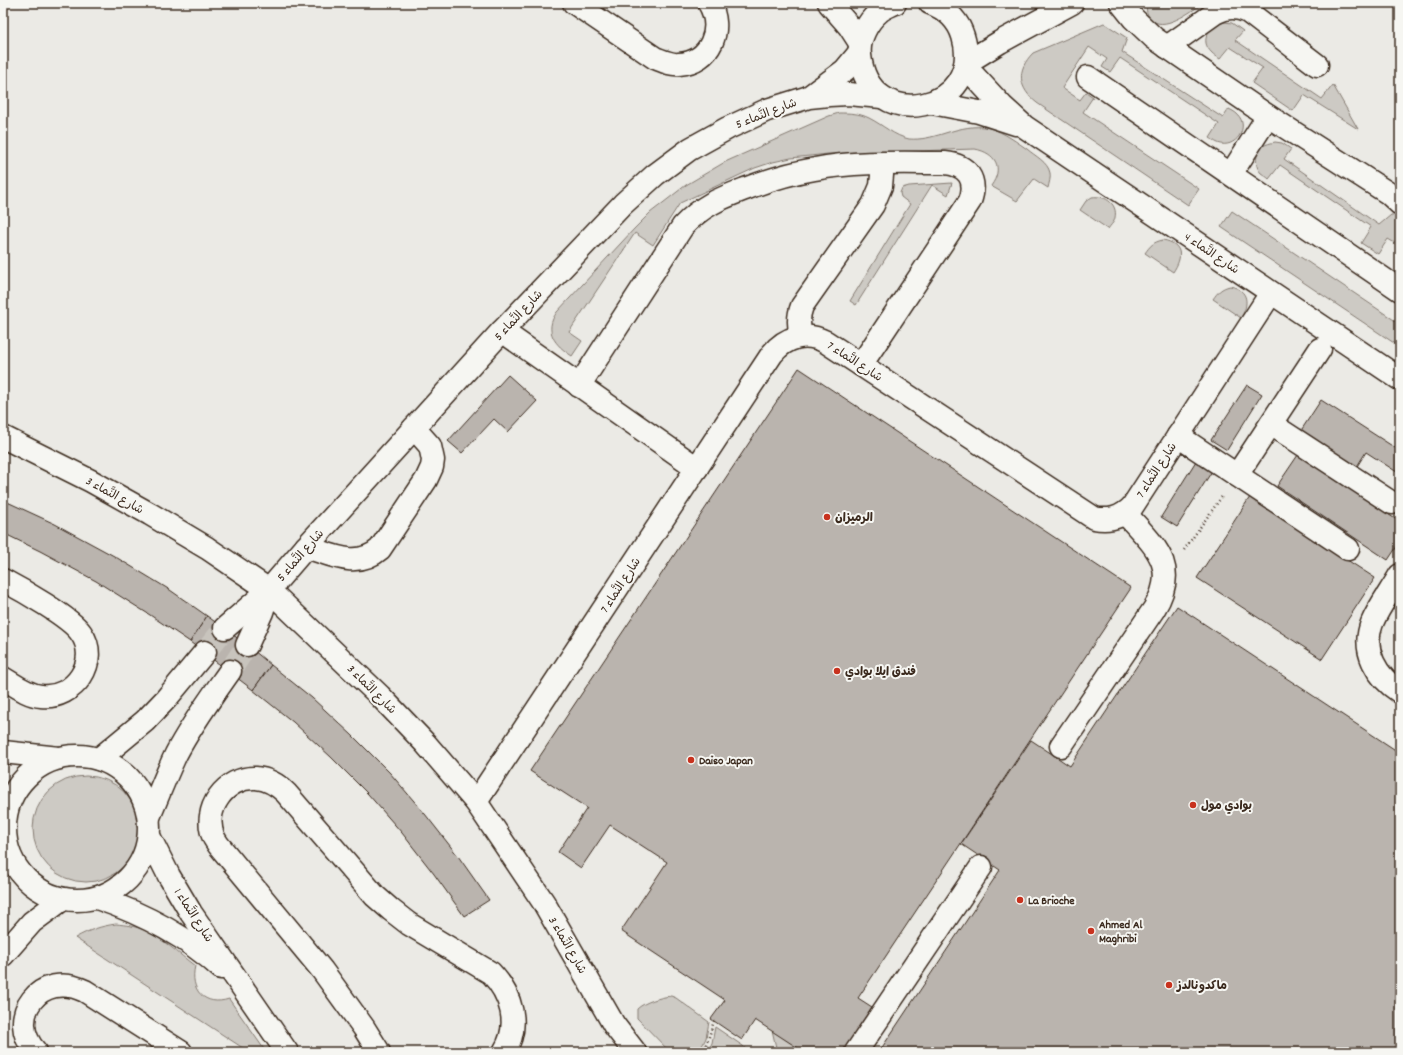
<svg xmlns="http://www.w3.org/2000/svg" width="1403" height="1055" viewBox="0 0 1403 1055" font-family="Dekko,'Playpen Sans Arabic',sans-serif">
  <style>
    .green { fill: #cdcac4; stroke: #847a71 }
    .building { fill: #bab4ae; stroke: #3b2a1e }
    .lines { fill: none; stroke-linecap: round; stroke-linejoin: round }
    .minor-tunnel { stroke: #c8c4bd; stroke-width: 22; stroke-dasharray: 22 11; stroke-linecap: butt }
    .minor-casing { stroke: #3b2a1e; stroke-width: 25 }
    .path { stroke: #3b2a1e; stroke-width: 2.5; stroke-dasharray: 1 3; stroke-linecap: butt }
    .minor { stroke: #f6f6f2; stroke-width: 22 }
    .poi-dot { fill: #c8321e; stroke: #f6f6f2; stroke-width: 1.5 }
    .labels { text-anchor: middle; stroke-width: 4; stroke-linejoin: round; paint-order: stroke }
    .street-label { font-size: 12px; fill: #3b2a1e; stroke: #f6f6f2 }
    .poi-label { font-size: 12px; font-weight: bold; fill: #3b2a1e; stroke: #f6f6f2; text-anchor: start }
  </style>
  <rect width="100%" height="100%" fill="#ebeae5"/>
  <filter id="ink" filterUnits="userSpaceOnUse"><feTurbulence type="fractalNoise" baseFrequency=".025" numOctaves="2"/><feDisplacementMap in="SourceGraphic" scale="8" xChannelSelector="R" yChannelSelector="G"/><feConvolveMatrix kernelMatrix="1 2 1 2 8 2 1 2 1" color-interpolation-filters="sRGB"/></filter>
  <g filter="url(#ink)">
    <g class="green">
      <path d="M1147,3H1204C1191,11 1162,34 1150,18C1146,13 1146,9 1147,3Z"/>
      <path d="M1225,22L1232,23L1243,31L1235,40L1322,99L1333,85L1358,129L1304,95L1293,111L1252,83L1263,68L1230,47L1220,59C1217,57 1214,55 1212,53C1198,40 1210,25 1225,22Z"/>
      <path d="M1104,23L1127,38L1122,52L1223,118L1229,109C1231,110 1235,112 1237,114C1251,127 1235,150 1218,143C1215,142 1212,139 1210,138L1219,124L1120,58L1110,72L1102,67L1107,59L1089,47L1062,88L1080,100L1086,92L1093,97L1083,112L1199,189L1188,205L1037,103C1018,88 1016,70 1033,53Z"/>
      <path d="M839,113C849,113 859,113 869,118C883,125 894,136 909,139C921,140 932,137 942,134C983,121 993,125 1027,149C1035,156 1048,162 1050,173C1051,178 1049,183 1048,188L1034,179L1017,201L991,186C1004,168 996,153 975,149L828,154L791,158L773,162L755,168L680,203L653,245L635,233L569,332L582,341L572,356C555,345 543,331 557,312L634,229L650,213L686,185L725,162L829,116Z"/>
      <path d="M1275,142L1282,143L1291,149L1284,159L1379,225L1391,215H1400V246L1388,239L1378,254L1361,243L1371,227L1280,165L1269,179C1267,177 1264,175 1261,173C1254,166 1255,153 1263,146C1266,144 1271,143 1275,142Z"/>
      <path d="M952,183L948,195L932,185L856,305L850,301L910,204L901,197L900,193L902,188L909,186Z"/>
      <path d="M1092,197C1106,195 1120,205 1114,221C1113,223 1110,226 1108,229L1080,210L1086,201Z"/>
      <path d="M1232,211L1400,324V347L1221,227Z"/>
      <path d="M1163,240C1183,244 1183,257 1173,272L1145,253C1150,246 1153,242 1163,240Z"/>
      <path d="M1230,286C1249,290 1249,304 1241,318L1213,299C1218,292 1221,288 1230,286Z"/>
      <circle cx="86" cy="829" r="53"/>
      <path d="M116,924C126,925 135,926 144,930C162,938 179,954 195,966C189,990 205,1007 229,999L266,1052H249L75,938C89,930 101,926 116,924Z"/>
      <path d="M671,996L676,998L709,1022L706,1038L699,1052H670L637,1018V1009C644,1002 661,997 671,996Z"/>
      <path d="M715,1027L743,1046L748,1052H707L712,1043Z"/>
      <path d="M772,1030L804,1052H777Z"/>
    </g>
    <g class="building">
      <path d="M799,368L1131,588L858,998L872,1007L843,1052H804L755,1020L742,1040L711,1019L725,1000L621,931L667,862L610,825L581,868L558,852L587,808L530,771Z"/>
      <path d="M508,375L537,401L508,432L494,419L462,453L448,441Z"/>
      <path d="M1247,385L1262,394L1227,450L1211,440Z"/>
      <path d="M1321,400L1400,451V474L1366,452L1356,468L1300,432Z"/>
      <path d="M1298,455L1400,522V542L1388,560L1277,486Z"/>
      <path d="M1196,461L1212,471L1177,527L1161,517Z"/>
      <path d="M1250,497L1375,578L1322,659L1197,578Z"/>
      <path d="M3,500L55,524L114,556L170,590L207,616L190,642L150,615L96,581L40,551L3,533Z"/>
      <path d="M1177,606L1400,753V1052H879L1000,870L961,844L1031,740L1070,766Z"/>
      <path d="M207,616L247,645L271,665L253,690L190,642Z"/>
      <path d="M271,665L312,698L352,735L390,773L425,814L458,856L489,900L464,916L434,874L402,833L368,794L331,757L293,722L253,690Z"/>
    </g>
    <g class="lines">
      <g class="minor-tunnel">
        <path d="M205,652L225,628"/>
        <path d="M230,671L247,645"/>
      </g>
      <defs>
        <g id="minor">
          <path d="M574,3L655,58C663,61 671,65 679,64C711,62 724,29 709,3"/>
          <path d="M829,3L849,26L860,43"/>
          <path d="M895,3C889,6 883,8 879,12C867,22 858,40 860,55C868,137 986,111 963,36C958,20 946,9 930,3"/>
          <path d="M1121,3L1133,18L1154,38L1268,116L1388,193L1400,204"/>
          <path d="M1167,47L1215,13C1227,7 1236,6 1248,12L1317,65"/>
          <path d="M966,63L1000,42L1072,3"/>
          <path d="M965,66L1002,106L1025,127L1400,379"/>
          <path d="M1088,77L1400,290"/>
          <path d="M810,96L845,70L859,53"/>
          <path d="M932,103L979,112L1016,124"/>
          <path d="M1231,174L1268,116"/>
          <path d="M502,331L697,468"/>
          <path d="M801,336C798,325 798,316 802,306L873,205L881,186L882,175L881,164"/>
          <path d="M579,386L683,226C703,205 719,199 745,189C768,180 791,173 815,169C857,161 902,163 945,163C967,165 978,179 970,201L861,365"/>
          <path d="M1271,424L1392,503"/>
          <path d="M1178,436L1348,549"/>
          <path d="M3,437L91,481L150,514L207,548L269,590L380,696L425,743L476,802L544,903L614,1025L635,1052"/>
          <path d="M1237,475L1320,349"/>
          <path d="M306,547C332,555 357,569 380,549L426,480L432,467L433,460L430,446L414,428"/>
          <path d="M1400,575C1391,591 1379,606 1372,623C1361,651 1377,677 1400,692"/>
          <path d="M3,580C22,590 70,617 81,633C101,661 74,700 41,696C27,695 15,685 3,678"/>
          <path d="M225,628L269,590L306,547L502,331L623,204L655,175L690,149L728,128L767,110L809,97L829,95L848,94L882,97"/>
          <path d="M247,645L262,612L269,590"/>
          <path d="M1061,746L1154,609C1181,565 1153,545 1125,513"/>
          <path d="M3,752L59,758"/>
          <circle cx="77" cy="828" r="72"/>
          <path d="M99,759L145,721L166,699L205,652"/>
          <path d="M476,802L772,354C786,337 806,331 826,342L1094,518C1109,521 1121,518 1132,507L1271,293"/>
          <path d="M149,817C158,796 166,775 176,754C191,725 211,698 230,671"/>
          <path d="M149,836L169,876L191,913L287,1052"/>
          <path d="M97,898C141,913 186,936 221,968"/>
          <path d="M3,955L32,922L63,899"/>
          <path d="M36,1052C4,1017 41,969 85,991L181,1052"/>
          <path d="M379,1052L364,1028L322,970L221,848C218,845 216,841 214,838C201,810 226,776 256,778C269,779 278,785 286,793L375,896L391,910L409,924L491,973C511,994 521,1025 504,1052"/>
          <path d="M856,1052L981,867"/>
        </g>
      </defs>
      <use href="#minor" class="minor-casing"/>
      <g class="path">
        <path d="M1184,550L1223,495"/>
        <path d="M703,1052L708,1040L714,1021"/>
      </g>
      <use href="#minor" class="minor"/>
    </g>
  </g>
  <g class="poi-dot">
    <circle cx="827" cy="517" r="4"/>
    <circle cx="837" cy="671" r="4"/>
    <circle cx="691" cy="760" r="4"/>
    <circle cx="1193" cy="805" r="4"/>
    <circle cx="1020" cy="900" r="4"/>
    <circle cx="1091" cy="931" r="4"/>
    <circle cx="1169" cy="985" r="4"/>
  </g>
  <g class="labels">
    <g class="street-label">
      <text transform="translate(766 113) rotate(-21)" y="4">شارع النَّماء 5</text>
      <text transform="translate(1212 253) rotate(34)" y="4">شارع النَّماء 4</text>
      <text transform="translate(518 315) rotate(-47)" y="4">شارع النَّماء 5</text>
      <text transform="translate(855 361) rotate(33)" y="4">شارع النَّماء 7</text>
      <text transform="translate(1156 470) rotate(-57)" y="4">شارع النَّماء 7</text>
      <text transform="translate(115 495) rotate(29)" y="4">شارع النَّماء 3</text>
      <text transform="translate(300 555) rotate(-49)" y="4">شارع النَّماء 5</text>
      <text transform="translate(620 585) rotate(-57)" y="4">شارع النَّماء 7</text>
      <text transform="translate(372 689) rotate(45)" y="4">شارع النَّماء 3</text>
      <text transform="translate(194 915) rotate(57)" y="4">شارع النَّماء 1</text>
      <text transform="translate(568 945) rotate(60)" y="4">شارع النَّماء 3</text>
    </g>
    <g class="poi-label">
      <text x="835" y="521">الرميزان</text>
      <text x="845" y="675">فندق ايلا بوادي</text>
      <text x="699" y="764">Daiso Japan</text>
      <text x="1201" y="809">بوادي مول</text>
      <text x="1028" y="904">La Brioche</text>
      <text x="1099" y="928">Ahmed Al<tspan x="1099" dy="14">Maghribi</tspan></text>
      <text x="1177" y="989">ماكدونالدز</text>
    </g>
  </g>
  <rect width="1403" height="1055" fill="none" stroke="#f6f6f2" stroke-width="16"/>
  <rect x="8" y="8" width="1387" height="1039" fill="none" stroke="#3b2a1e" stroke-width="1.5" filter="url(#ink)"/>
</svg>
